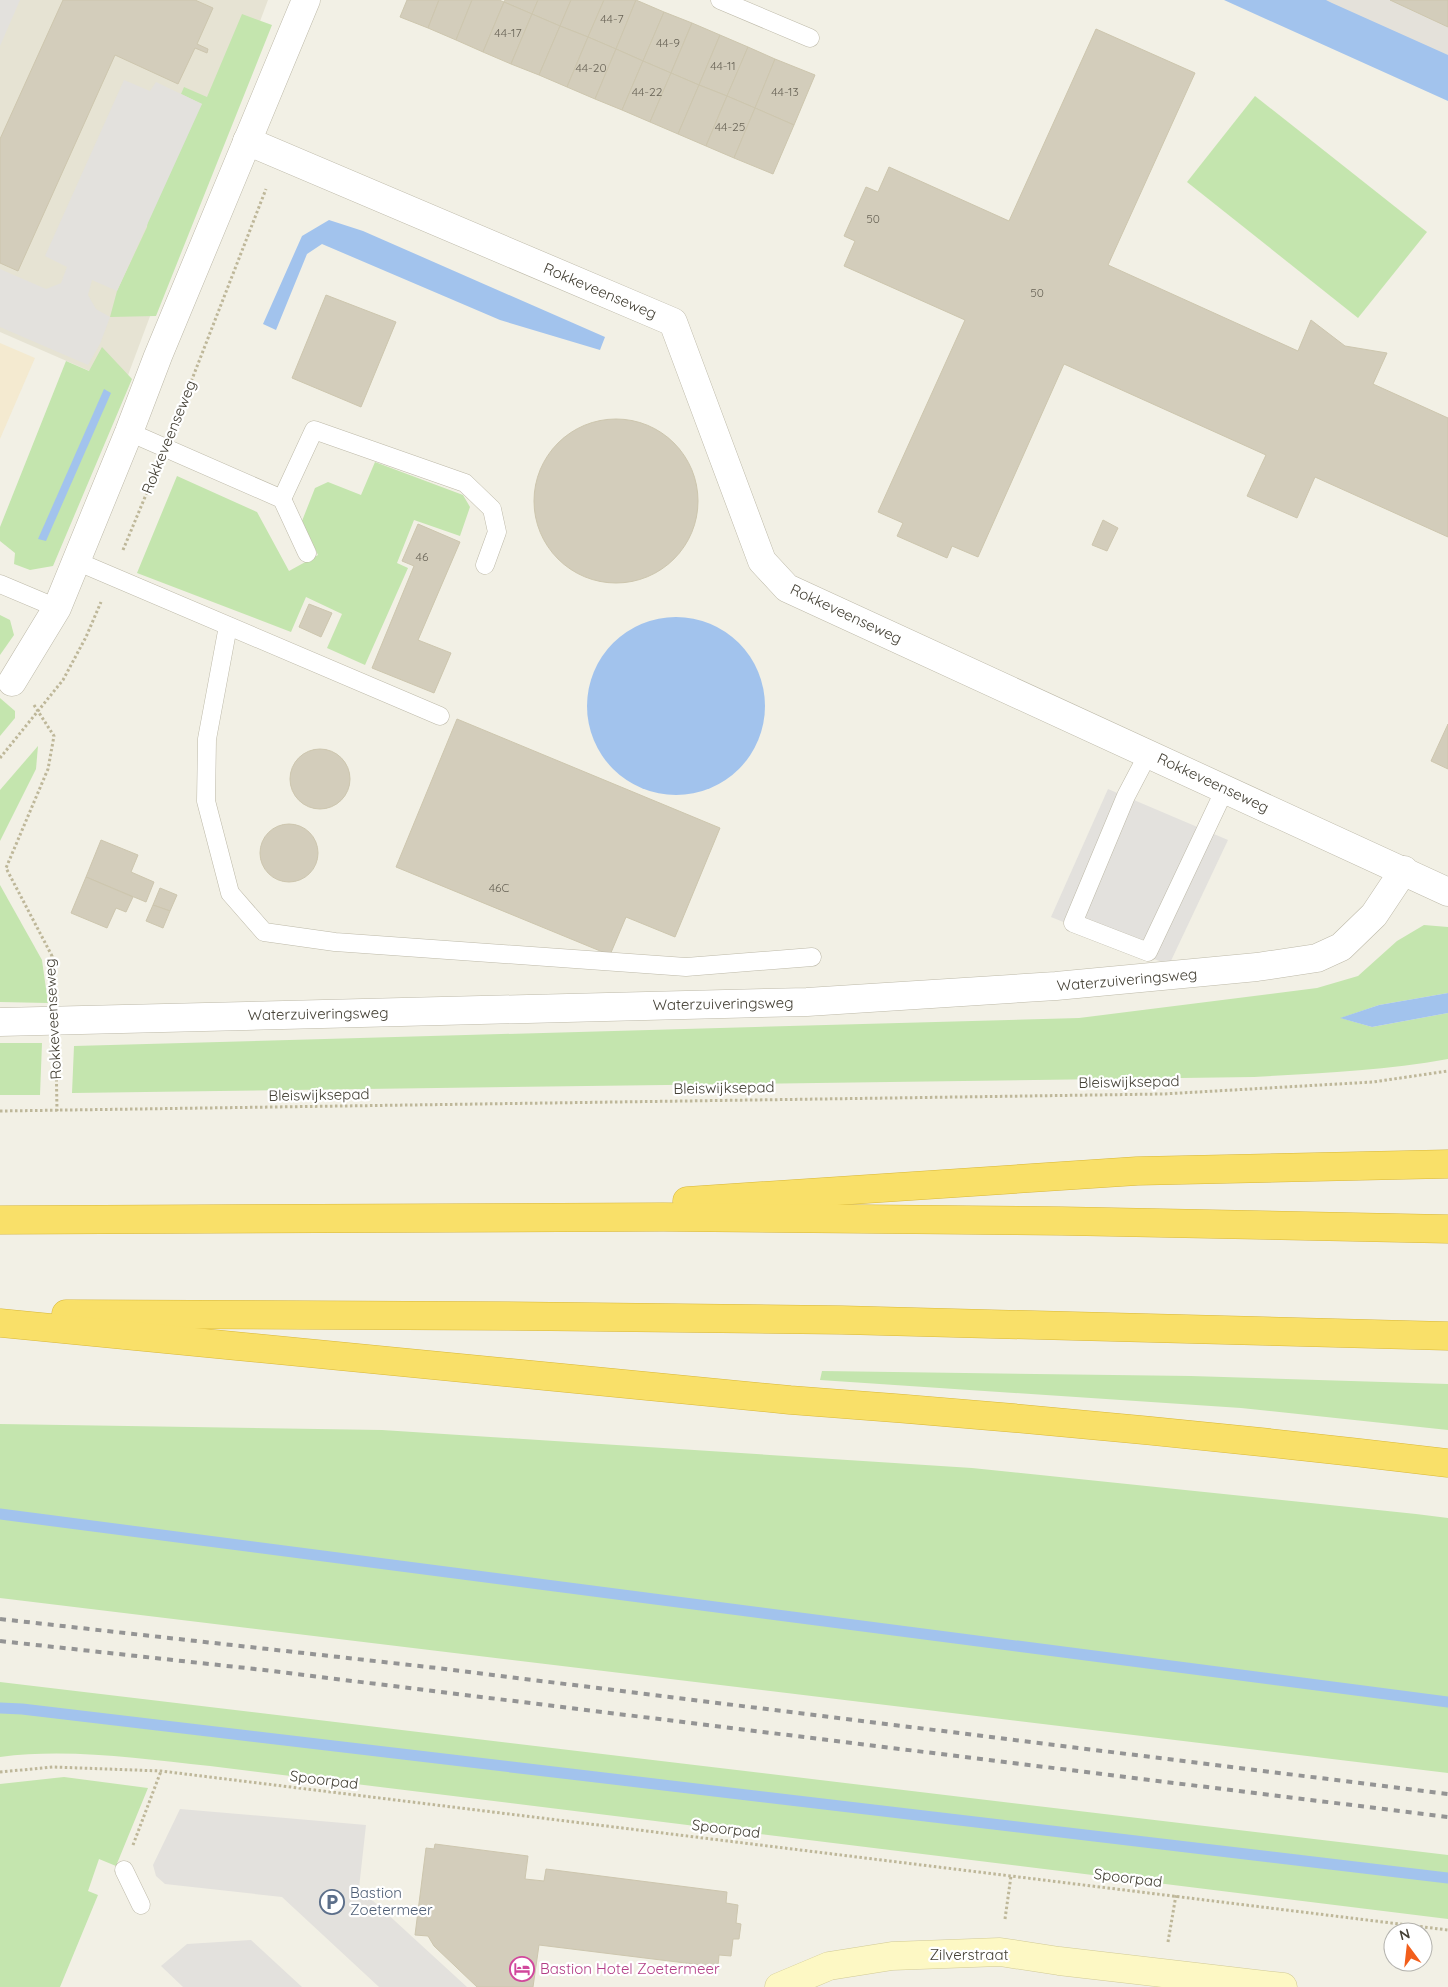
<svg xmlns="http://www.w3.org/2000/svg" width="1448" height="1987" viewBox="0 0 1448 1987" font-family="Quicksand,sans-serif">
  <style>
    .residential { fill: #e6e3d3 }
    .commercial { fill: #f4ead0 }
    .industrial { fill: #e4e1da }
    .green { fill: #c4e5ae }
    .parking { fill: #e3e1dd }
    .water { fill: #a2c3ed }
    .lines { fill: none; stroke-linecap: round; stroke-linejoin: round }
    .stream { stroke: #a2c3ed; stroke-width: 11 }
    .building { fill: #d3cdbb; stroke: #cdc6ae }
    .lane-casing { stroke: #bdb9a8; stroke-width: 19 }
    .street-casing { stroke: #bdb9a8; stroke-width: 29 }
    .secondary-casing { stroke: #d1ca96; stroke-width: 29 }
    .highway-casing { stroke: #d8b739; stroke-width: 29 }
    .path { stroke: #beb799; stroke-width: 3; stroke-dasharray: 2.5 2.5; stroke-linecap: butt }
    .lane { stroke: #fff; stroke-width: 18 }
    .street { stroke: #fff; stroke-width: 28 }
    .secondary { stroke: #fdf8c4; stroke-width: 28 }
    .highway { stroke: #f9e069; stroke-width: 28 }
    .rail { stroke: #949494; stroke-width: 4; stroke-dasharray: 6 6; stroke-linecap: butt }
    .labels { text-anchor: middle; stroke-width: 4.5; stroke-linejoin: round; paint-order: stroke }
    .number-label { font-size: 12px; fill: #686356 }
    .street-label { font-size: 15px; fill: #444035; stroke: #fff }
    .service-label { font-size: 15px; fill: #4e5e75; stroke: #fff; text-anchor: start }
    .hotel-label { font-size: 15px; fill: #b23c85; stroke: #fff; text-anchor: start }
  </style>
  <rect width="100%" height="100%" fill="#f2f0e5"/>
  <path class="residential" d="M0,0H268L124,386L0,332Z"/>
  <path class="commercial" d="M0,343L35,358L0,439Z"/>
  <path class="industrial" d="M1292,0H1448V71Z"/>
  <g class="green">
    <path d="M242,14L272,25L156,316L110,317L117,291L147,227L156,142L202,104L181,94L184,87L207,97Z"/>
    <path d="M1255,96L1427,232L1358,318L1187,182Z"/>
    <path d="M102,347L132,379L53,566L30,570L14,564L15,553L0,541V527L66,361L89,371Z"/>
    <path d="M375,462L463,495L470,507L460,536L414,520L397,563L408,568L365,665L327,648L342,614L306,597L291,632L137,573L177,476L257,512L289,571L318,555L302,521L315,488L328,482L361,495Z"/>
    <path d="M0,615L10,620L14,635L0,655Z"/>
    <path d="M0,698L15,711V718L0,736Z"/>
    <path d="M38,746L36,769L0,841V790Z"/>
    <path d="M0,885L42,960L48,1003L0,1002Z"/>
    <path d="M1424,925L1448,927V993L1379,1005L1341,1018L1372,1027L1448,1013V1059C1384,1071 1319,1073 1254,1077L72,1093L74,1046L1079,1018L1317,988L1358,976L1397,941Z"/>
    <path d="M0,1043H42L40,1095H0Z"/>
    <path d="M822,1371L1191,1376L1448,1384V1430L1241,1408L820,1380Z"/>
    <path d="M0,1424L382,1430L972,1468L1416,1514L1448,1518V1773L0,1598Z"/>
    <path d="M0,1682L1448,1855V1919L210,1766C140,1759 70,1748 0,1757Z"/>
    <path d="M64,1777L148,1788L116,1866L99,1859L88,1891L98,1895L60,1987H0V1784Z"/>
  </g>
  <g class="parking">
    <path d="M0,0H20L0,46Z"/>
    <path d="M124,80L150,91L156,82L202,104L117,291L92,280L88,295L96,309L110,317L100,344L88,365L0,327V269L46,289L61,283L67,267L45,256Z"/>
    <path d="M1108,789L1228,840L1169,965L1051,917Z"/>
    <path d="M180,1809L366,1825L359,1888L467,1987H379L282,1897L165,1884L156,1876L153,1865Z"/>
    <path d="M251,1940L302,1987H183L161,1966L187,1944Z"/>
  </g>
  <g class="water">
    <path d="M1224,0H1326L1332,3L1448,55V101Z"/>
    <path d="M329,220L363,231L605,337L600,350L500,320L322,244L307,254L276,330L263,324L302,236Z"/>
    <path d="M104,389L111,393L46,541L38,539Z"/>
    <circle cx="676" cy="706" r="89"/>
    <path d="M1448,993V1013L1372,1027L1340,1018L1379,1005Z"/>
  </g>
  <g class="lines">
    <g class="stream">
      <path d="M0,1514L1448,1702"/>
      <path d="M0,1708L22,1709L1448,1878"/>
    </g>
  </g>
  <g class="building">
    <path d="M63,0H195L213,8L197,44L208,49L207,53L195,48L178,84L115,55L18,271L0,263V139Z"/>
    <path d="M407,0H439L428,28L400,17Z"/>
    <path d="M439,0H472L456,40L428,28Z"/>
    <path d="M472,0H499L504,2L483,52L456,40Z"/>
    <path d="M505,0H538L532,14L504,2Z"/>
    <path d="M538,0H571L560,26L532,14Z"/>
    <path d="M571,0H604L588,37L560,26Z"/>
    <path d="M604,0H636L616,49L588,37Z"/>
    <path d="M636,0L664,12L643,61L616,49Z"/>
    <path d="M1390,0H1448V27Z"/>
    <path d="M504,2L532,14L511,64L483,52Z"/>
    <path d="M664,12L692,23L671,73L643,61Z"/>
    <path d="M532,14L560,26L539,75L511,64Z"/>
    <path d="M692,23L720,35L699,85L671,73Z"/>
    <path d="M560,26L588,37L567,87L539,75Z"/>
    <path d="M1096,29L1195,73L1108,265L1298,351L1311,320L1345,346L1387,353L1373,384L1448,418V537L1315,477L1297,518L1247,496L1266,455L1064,364L978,557L952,546L947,558L897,536L903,523L878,512L965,320L844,266L855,241L844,236L866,187L878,192L889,167L1009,221Z"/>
    <path d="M720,35L748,47L727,96L699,85Z"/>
    <path d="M588,37L616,49L595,99L567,87Z"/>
    <path d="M748,47L775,59L755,108L727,96Z"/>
    <path d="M616,49L643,61L622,110L595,99Z"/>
    <path d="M775,59L815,75L794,125L755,108Z"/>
    <path d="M643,61L671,73L650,122L622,110Z"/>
    <path d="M671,73L699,85L678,134L650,122Z"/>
    <path d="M699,85L727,96L706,146L678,134Z"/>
    <path d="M727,96L755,108L734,158L706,146Z"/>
    <path d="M755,108L794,125L773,174L734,158Z"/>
    <path d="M326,295L396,322L361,407L292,378Z"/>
    <circle cx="616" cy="501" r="82"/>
    <path d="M1103,520L1118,528L1107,551L1092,545Z"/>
    <path d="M418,524L460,542L418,640L451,653L434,693L372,668L414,566L402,561Z"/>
    <path d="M309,604L332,613L321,637L299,627Z"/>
    <path d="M457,719L720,828L675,937L626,917L610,955L396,867Z"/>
    <path d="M1448,724V769L1431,761Z"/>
    <circle cx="320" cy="779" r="30"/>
    <circle cx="289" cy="853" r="29"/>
    <path d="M101,840L138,855L131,872L154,882L146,902L86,877Z"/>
    <path d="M86,877L133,897L126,912L116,908L107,928L71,913Z"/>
    <path d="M160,888L177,895L170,911L153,905Z"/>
    <path d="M153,905L170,911L163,928L146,921Z"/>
    <path d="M435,1844L528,1856L525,1879L544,1881L546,1869L727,1892L726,1903L738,1905L736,1923L741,1924L739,1939H733L731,1956L719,1955L718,1967L539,1945L533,1987H477L434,1946L428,1936L415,1935L426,1848L434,1849Z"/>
  </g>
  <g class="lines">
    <defs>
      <g id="lane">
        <path d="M720,0L810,38"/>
        <path d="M129,432L282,499L314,430L465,483L492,509L497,532L485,565"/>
        <path d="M282,499L307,553"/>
        <path d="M76,561L440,716"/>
        <path d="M0,584L57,608"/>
        <path d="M228,626L207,739L206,801L230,893L264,932L335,942L686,967L812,957"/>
        <path d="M1148,754L1126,796L1073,923L1148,952L1225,789"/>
        <path d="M124,1870L141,1905"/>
      </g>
      <g id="street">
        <path d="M247,141L673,322L762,561L787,588L1448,892"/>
        <path d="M12,682L57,608L129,432L158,356L306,0"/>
        <path d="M0,1022L807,1002L1056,986L1257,967L1317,958L1341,947L1374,915L1404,870"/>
      </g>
      <path id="secondary" d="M779,1987L829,1966L892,1956L1000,1952L1059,1961L1283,1987"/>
      <g id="highway">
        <path d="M687,1201L1137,1171L1448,1164"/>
        <path d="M0,1220L663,1217L1062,1221L1448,1229"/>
        <path d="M66,1314L507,1316L842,1320L1448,1336"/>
        <path d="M0,1323L790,1400C1010,1416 1229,1437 1448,1463"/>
      </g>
    </defs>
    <use href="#lane" class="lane-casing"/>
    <use href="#street" class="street-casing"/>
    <use href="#secondary" class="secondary-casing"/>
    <use href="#highway" class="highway-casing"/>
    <g class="path">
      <path d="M175,423L266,189"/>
      <path d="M123,550L155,473"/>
      <path d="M34,705L54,736L48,769L6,868L52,956L54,988"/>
      <path d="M0,758L63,680L86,637L101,602"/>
      <path d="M56,1054L57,1111"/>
      <path d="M0,1111L1163,1094L1373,1082L1448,1071"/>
      <path d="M0,1772L53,1767L161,1771L1448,1930"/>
      <path d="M133,1845L161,1771"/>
      <path d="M1005,1919L1011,1876"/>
      <path d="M1168,1942L1176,1895"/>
    </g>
    <use href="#lane" class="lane"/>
    <use href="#street" class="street"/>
    <use href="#secondary" class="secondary"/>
    <use href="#highway" class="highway"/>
    <g class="rail">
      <path d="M0,1619L437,1668L1448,1794"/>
      <path d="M0,1641L264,1670L1448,1817"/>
    </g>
  </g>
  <defs>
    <symbol id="parking-ring" viewBox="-11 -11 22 22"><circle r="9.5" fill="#fff" stroke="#5c6f8a" stroke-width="1.5"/><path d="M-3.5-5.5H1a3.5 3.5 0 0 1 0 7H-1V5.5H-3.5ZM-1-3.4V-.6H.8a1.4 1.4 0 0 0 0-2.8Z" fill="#5c6f8a"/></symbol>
    <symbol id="hotel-ring" viewBox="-11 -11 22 22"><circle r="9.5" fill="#fff" stroke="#d1479c" stroke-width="1.5"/><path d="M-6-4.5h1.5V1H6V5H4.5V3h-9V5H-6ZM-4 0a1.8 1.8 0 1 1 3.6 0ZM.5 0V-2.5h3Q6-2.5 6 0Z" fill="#d1479c"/></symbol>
  </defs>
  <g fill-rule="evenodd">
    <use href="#parking-ring" x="318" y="1888" width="28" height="28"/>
    <use href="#hotel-ring" x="508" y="1955" width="28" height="28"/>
  </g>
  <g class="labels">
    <g class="number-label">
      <text x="612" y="23">44-7</text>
      <text x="508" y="37">44-17</text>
      <text x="668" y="47">44-9</text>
      <text x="723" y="70">44-11</text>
      <text x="591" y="72">44-20</text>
      <text x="647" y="96">44-22</text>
      <text x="785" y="96">44-13</text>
      <text x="730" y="131">44-25</text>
      <text x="873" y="223">50</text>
      <text x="1037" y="297">50</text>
      <text x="422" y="561">46</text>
      <text x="499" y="892">46C</text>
    </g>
    <g class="street-label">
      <text transform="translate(600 291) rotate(23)" y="5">Rokkeveenseweg</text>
      <text transform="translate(169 437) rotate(-68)" y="5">Rokkeveenseweg</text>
      <text transform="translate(846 614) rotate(25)" y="5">Rokkeveenseweg</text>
      <text transform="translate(1213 783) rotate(25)" y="5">Rokkeveenseweg</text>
      <text transform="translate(1127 980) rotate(-5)" y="5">Waterzuiveringsweg</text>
      <text transform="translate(723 1004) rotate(-1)" y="5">Waterzuiveringsweg</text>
      <text transform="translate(318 1014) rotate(-1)" y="5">Waterzuiveringsweg</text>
      <text transform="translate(53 1019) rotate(-93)" y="5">Rokkeveenseweg</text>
      <text transform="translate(1129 1082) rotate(-1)" y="5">Bleiswijksepad</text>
      <text transform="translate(724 1088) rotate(-1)" y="5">Bleiswijksepad</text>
      <text transform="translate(319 1095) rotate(-1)" y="5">Bleiswijksepad</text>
      <text transform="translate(324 1780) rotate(7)" y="5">Spoorpad</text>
      <text transform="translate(726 1829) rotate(7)" y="5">Spoorpad</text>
      <text transform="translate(1128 1878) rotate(7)" y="5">Spoorpad</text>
      <text x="969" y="1960">Zilverstraat</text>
    </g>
    <g class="service-label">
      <text x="350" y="1898">Bastion<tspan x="350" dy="17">Zoetermeer</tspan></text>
    </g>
    <g class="hotel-label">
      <text x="540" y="1974">Bastion Hotel Zoetermeer</text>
    </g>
  </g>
  <g transform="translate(1408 1947) rotate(345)"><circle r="24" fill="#ffffff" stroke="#b4b3ae"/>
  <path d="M0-4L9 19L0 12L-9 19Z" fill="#f25e1b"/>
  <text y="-8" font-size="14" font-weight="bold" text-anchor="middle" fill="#444035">N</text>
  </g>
</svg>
